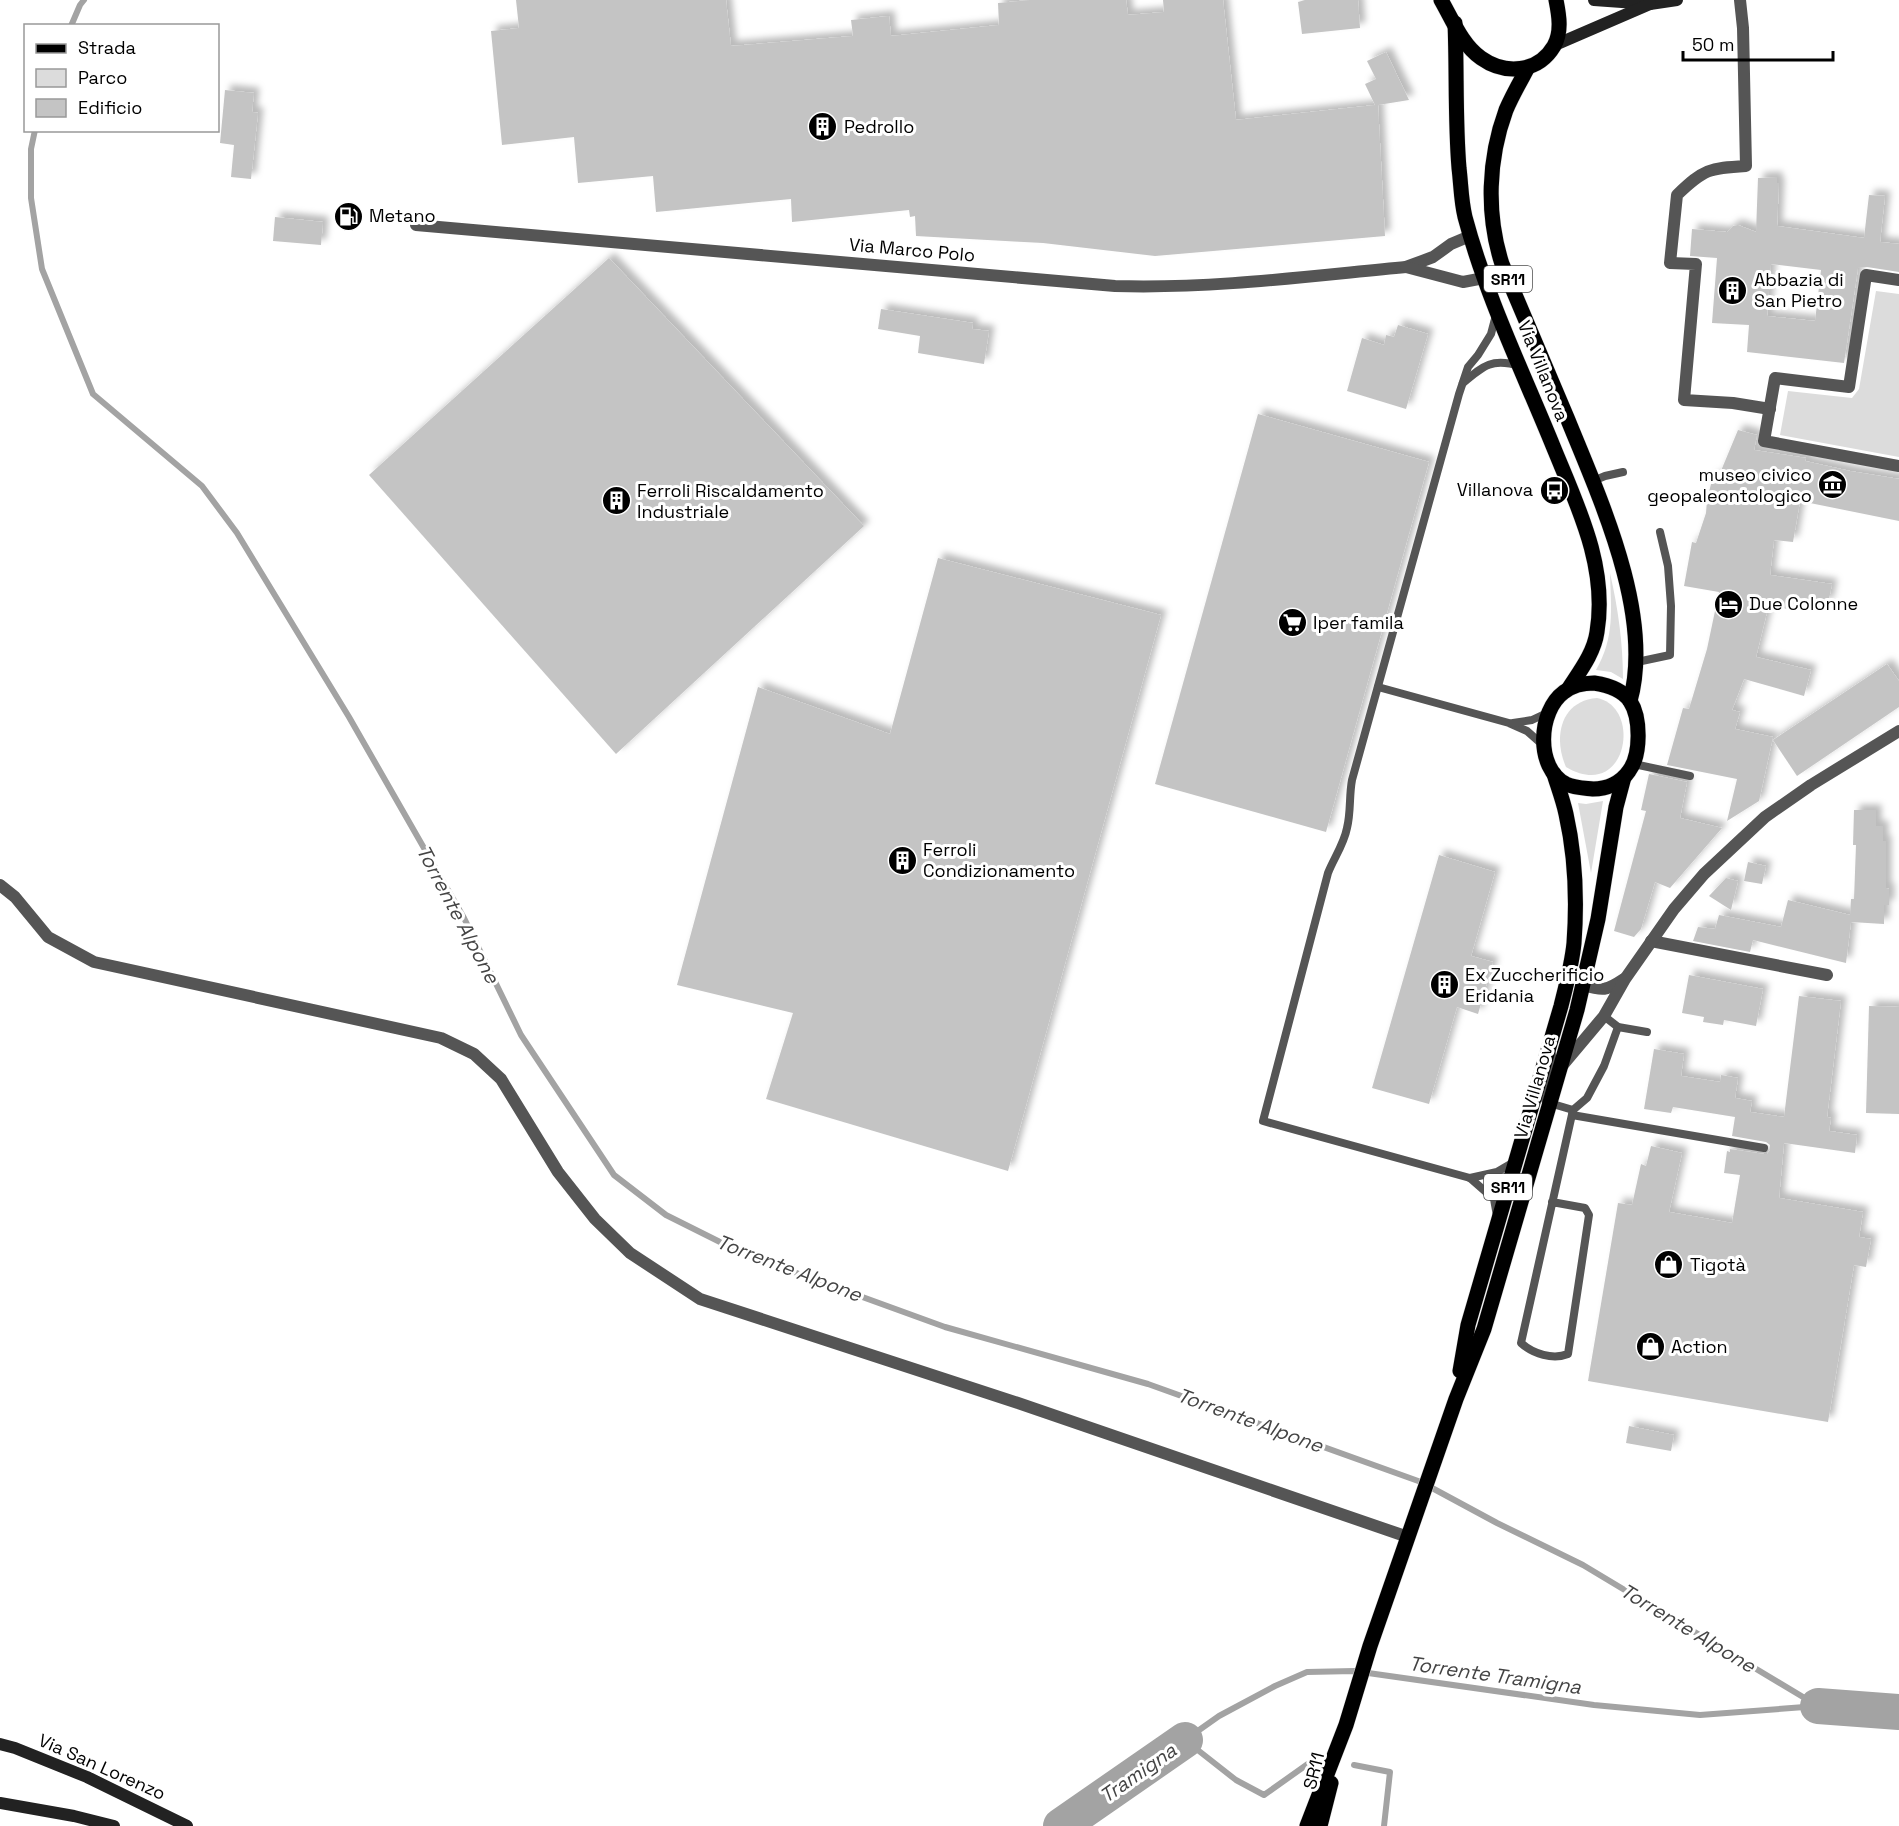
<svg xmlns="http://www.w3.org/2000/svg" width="1899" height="1826" viewBox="0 0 1899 1826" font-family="'Space Grotesk',sans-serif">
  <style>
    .green { fill: #dcdcdc }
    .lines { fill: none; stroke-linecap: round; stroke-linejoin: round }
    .stream { stroke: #a3a3a3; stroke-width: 6 }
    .river { stroke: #a3a3a3; stroke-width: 36 }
    .building { fill: #c4c4c4; fill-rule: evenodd; filter: url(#shadow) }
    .primary-casing { stroke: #dbdbdb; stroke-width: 16 }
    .lane { stroke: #555; stroke-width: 8 }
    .street { stroke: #555; stroke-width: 12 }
    .secondary { stroke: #222; stroke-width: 12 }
    .primary { stroke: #000; stroke-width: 15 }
    .labels { text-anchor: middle; stroke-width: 6; stroke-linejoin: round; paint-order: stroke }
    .shield { fill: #fff; stroke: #4c4c4c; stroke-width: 1.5 }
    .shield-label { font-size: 16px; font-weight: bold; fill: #000 }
    .poi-label { font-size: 18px; fill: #000; stroke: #fff; text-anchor: start }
    .street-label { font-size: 18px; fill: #000; stroke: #fff }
    .water-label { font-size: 20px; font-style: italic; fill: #444; stroke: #fff }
  </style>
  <defs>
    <filter id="shadow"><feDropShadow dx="5.5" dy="-5.5" stdDeviation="3" flood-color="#0004"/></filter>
  </defs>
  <rect width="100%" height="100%" fill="#fff"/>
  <g class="green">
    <path d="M1876,291L1899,294V457L1780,435L1788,391L1852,398L1859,389Z"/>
    <path d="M1610,573C1618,608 1623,643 1623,679L1611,672L1596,670C1615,637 1611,610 1610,573Z"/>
    <path d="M1597,698C1643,707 1627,803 1566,767C1553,738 1560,701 1597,698Z"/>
    <path d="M1603,801L1591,873L1578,803L1586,804Z"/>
  </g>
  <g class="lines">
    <g class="stream">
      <path d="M71,26L80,5L84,0"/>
      <path d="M35,130L31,149V198L42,269L93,394L202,486L237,533L349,717L464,918L521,1035L614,1175L666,1215L744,1254L945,1327L1148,1384L1421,1482L1497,1523L1583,1565L1818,1706"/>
      <path d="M1312,1761L1264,1795L1236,1780L1185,1740L1219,1716L1275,1686L1307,1672L1354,1671L1594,1705L1700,1715L1818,1706"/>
      <path d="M1354,1765L1390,1772L1384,1826"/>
    </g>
    <g class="river">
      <path d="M1818,1706L1899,1712"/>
      <path d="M1061,1826L1185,1740"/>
    </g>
  </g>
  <g class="building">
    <path d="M516,0H726L731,46L853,36L851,20L889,16L891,36L999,25L998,3L1030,0H1126L1128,15L1164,12L1163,0H1223L1236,120L1375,105L1365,84L1376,79L1367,61L1386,52L1409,100L1378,105L1385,236L1155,256L1043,243L916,236L915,216L910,217L909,210L792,222L791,199L656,212L653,176L578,183L574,137L502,145L491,31L519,28Z"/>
    <path d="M1305,0H1358L1360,28L1302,34L1298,2Z"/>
    <path d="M225,90L254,93L252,112L258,113L251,179L231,177L234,145L220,143Z"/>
    <path d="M1777,177V183H1779L1777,226L1864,238L1869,195L1885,196L1880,242L1899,244V272L1867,267L1858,268L1844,363L1747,352L1749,325L1712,323L1717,258L1690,256L1692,229L1727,232L1733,226L1738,225L1756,232L1758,178ZM1771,264L1821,270L1815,321L1767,316Z"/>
    <path d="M275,217L323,222L321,245L273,241Z"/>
    <path d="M609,258L864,526L616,754L369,475Z"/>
    <path d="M881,309L973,323L972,329L989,331L984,364L918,353L920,336L878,329Z"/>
    <path d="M1398,325L1428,334L1406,409L1347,391L1362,338L1384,345L1386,335L1394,337Z"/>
    <path d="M1258,414L1429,462L1326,832L1155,784Z"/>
    <path d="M1738,430L1757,435L1754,450L1806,458L1805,461L1850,471L1899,479V521L1800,501L1793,542L1774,540L1770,575L1832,584L1828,604L1790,596L1787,609L1769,604L1756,657L1811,670L1804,696L1744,679L1732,710L1740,712L1735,729L1773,737L1759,801L1727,821L1737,779L1667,765L1683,708L1689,709L1707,649L1719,592L1684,586L1692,542L1696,543L1706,513L1707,500L1713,476L1718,478Z"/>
    <path d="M938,558L1161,615L1008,1171L766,1099L793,1013L677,985L758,687L890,734Z"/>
    <path d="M1887,664L1899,681V707L1797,776L1773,740Z"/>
    <path d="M1649,774L1687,782L1680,818L1722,828L1670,888L1655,882L1641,929L1634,937L1614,931L1646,811L1641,810Z"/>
    <path d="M1854,810H1876V826H1883V841H1886V888L1889,889V905H1884V924L1851,922L1846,963L1753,940L1750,952L1693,941L1698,927L1715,929L1719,915L1781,927L1788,900L1850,915L1851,899H1854L1856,845H1853Z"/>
    <path d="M1439,855L1495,872L1471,956L1493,962L1478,1014L1457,1007L1429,1104L1372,1088Z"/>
    <path d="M1748,862L1766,866L1762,884L1744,881Z"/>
    <path d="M1726,878L1738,881L1731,910L1709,896Z"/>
    <path d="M1689,975L1763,989L1756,1026L1724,1020L1723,1025L1703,1022L1704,1017L1682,1013Z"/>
    <path d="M1799,996L1841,1001L1827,1117L1831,1118L1829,1131L1857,1135L1855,1153L1784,1143L1779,1198L1863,1212L1859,1237L1871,1239L1866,1267L1854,1265L1828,1422L1588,1381L1618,1203L1632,1205L1641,1164L1646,1166L1651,1146L1682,1153L1669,1212L1732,1223L1740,1175L1724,1173L1727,1151L1730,1152V1149L1764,1154H1767L1770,1150V1145L1766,1142L1732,1136L1735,1117L1673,1107L1671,1113L1644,1109L1654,1049L1684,1054L1681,1076L1720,1082L1721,1075L1738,1078L1735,1098L1752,1101L1750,1112L1784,1117Z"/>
    <path d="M1869,1006L1899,1007V1114L1866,1113Z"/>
    <path d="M1629,1426L1674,1435L1671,1451L1626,1443Z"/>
  </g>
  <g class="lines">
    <defs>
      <g id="primary">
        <path d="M1441,0C1452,19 1462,45 1481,58C1505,75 1538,73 1554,46C1562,32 1559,15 1556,0"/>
        <path d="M1455,23C1457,71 1455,120 1459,168C1461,184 1461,201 1465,217C1486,296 1522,370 1553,446C1577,505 1608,566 1597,632C1594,653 1580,671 1569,688"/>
        <path d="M1527,69C1520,82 1512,96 1506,110C1488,159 1486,214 1502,264C1524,316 1546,368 1568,420C1600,499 1654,615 1630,701"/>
        <path d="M1594,683C1607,685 1622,689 1630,701C1641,718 1641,755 1629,771C1621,783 1607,789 1593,789C1584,788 1575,788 1566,784C1535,768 1538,711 1564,692C1573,685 1583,683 1594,683Z"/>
        <path d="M1460,1371L1468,1325L1561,1006C1566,986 1572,964 1574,943C1577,902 1575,854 1566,814C1563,800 1558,787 1554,774"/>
        <path d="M1307,1826L1346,1725L1370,1646L1456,1399L1484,1329L1577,1010L1598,919L1616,807L1624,777"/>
        <path d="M1320,1826L1331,1783"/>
      </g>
    </defs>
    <use href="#primary" class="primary-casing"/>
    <g class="lane">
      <path d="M1496,315L1491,334L1478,355L1468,367L1459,394L1352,780C1349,796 1351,812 1347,828C1344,844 1334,858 1328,873L1263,1121L1470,1178L1494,1199L1497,1216"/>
      <path d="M1463,383C1484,365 1492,358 1520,366"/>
      <path d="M1593,481L1605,476L1623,472"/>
      <path d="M1637,662L1670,655L1671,606L1668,566L1660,532"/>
      <path d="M1378,687L1509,723L1527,731L1544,746"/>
      <path d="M1513,723L1532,720L1549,712"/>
      <path d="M1634,764L1690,776"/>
      <path d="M1604,1016L1618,1027L1647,1032"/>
      <path d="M1551,1049L1553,1061L1544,1098L1546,1102L1573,1110"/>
      <path d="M1572,1115L1764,1148"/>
      <path d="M1470,1178L1497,1172L1514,1162"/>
      <path d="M1552,1202L1585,1208L1589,1215L1568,1354C1553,1360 1533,1354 1521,1343L1573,1110L1587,1098L1604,1066L1618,1027"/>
    </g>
    <g class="street">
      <path d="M1740,0L1743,28L1746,166C1709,168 1704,169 1677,195L1670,263L1696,264L1684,400L1733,403L1770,409"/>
      <path d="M416,225L1115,286C1212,289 1310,276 1406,267L1433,257L1451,244L1470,236"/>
      <path d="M1406,267L1463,282L1484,278"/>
      <path d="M1899,280L1866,275L1849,387L1775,378L1764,441L1899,466"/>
      <path d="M0,885L15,897L48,937L94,962L441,1038L474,1054L501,1079L558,1172L595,1219L630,1253L700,1299L1018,1403L1408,1537"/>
      <path d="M1651,941L1827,975"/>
      <path d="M1583,985C1603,991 1606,991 1624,979"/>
      <path d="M1562,1066L1604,1016L1625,979L1674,909L1704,874L1765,817L1811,785L1899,731"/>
    </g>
    <g class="secondary">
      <path d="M1594,0L1650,4L1677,0"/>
      <path d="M1555,45L1650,4"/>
      <path d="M0,1744L15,1748L87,1777L187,1826"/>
      <path d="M0,1803L74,1816L114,1826"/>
    </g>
    <use href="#primary" class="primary"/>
  </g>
  <defs>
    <symbol id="building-disc" viewBox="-11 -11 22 22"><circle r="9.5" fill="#000" stroke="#fff"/><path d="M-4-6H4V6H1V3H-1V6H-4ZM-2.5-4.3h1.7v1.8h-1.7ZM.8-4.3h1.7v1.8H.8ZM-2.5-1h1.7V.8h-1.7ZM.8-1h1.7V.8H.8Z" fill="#fff"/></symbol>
    <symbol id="fuel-disc" viewBox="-11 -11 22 22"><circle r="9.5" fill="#000" stroke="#fff"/><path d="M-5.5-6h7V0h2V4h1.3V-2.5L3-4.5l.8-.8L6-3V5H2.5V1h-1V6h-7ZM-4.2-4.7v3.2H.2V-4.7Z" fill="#fff"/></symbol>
    <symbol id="museum-disc" viewBox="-11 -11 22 22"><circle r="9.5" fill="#000" stroke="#fff"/><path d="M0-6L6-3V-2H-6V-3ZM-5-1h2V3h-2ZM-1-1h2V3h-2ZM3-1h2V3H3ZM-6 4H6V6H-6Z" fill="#fff"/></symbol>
    <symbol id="bus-disc" viewBox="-11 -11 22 22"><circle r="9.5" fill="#000" stroke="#fff"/><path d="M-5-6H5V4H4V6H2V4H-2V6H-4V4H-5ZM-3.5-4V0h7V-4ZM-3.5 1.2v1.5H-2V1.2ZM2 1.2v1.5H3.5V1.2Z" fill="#fff"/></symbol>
    <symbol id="hotel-disc" viewBox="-11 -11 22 22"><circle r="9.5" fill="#000" stroke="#fff"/><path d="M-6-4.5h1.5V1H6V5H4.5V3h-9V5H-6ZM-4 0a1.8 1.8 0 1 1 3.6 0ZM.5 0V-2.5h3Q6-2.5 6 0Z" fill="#fff"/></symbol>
    <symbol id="supermarket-disc" viewBox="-11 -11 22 22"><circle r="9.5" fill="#000" stroke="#fff"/><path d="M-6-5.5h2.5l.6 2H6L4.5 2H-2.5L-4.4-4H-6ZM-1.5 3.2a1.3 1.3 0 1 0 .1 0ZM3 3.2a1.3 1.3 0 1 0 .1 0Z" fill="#fff"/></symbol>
    <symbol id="shop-disc" viewBox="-11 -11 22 22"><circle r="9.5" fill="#000" stroke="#fff"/><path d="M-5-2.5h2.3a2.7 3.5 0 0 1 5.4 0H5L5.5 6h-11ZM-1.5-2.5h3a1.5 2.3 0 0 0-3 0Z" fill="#fff"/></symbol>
  </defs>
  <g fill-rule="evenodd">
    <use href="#building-disc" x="806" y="110" width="33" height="33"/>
    <use href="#fuel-disc" x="332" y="200" width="33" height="33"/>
    <use href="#building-disc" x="1716" y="274" width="33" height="33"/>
    <use href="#museum-disc" x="1816" y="468" width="33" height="33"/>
    <use href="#bus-disc" x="1538" y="474" width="33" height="33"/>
    <use href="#building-disc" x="600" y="484" width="33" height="33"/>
    <use href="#hotel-disc" x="1712" y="588" width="33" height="33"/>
    <use href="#supermarket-disc" x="1276" y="606" width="33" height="33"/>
    <use href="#building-disc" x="886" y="844" width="33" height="33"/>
    <use href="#building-disc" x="1428" y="968" width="33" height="33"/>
    <use href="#shop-disc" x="1652" y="1248" width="33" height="33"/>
    <use href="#shop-disc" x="1634" y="1330" width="33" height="33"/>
  </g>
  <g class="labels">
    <g class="shield">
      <rect x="1484" y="266" width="48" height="26" rx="4.5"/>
      <rect x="1484" y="1174" width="48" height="26" rx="4.5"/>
    </g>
    <g class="shield-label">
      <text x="1508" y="285">SR11</text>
      <text x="1508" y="1193">SR11</text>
    </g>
    <g class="poi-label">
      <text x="844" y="133">Pedrollo</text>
      <text x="369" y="222">Metano</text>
      <text x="1754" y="286">Abbazia di<tspan x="1754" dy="21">San Pietro</tspan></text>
      <text x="1812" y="481" text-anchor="end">museo civico<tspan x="1812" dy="21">geopaleontologico</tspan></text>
      <text x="1533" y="496" text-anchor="end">Villanova</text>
      <text x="637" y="497">Ferroli Riscaldamento<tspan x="637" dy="21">Industriale</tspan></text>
      <text x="1749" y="610">Due Colonne</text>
      <text x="1313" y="629">Iper famila</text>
      <text x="923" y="856">Ferroli<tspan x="923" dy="21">Condizionamento</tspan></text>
      <text x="1465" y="981">Ex Zuccherificio<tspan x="1465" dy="21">Eridania</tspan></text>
      <text x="1690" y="1271">Tigotà</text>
      <text x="1671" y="1353">Action</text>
    </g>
    <g class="street-label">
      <text transform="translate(912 250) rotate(5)" y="6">Via Marco Polo</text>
      <text transform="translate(1543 371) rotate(68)" y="6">Via Villanova</text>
      <text transform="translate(1535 1087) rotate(-74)" y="6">Via Villanova</text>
      <text transform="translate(102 1767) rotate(24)" y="6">Via San Lorenzo</text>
      <text transform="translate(1314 1771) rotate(-76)" y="6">SR11</text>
    </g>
    <g class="water-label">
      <text transform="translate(458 914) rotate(62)" y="7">Torrente Alpone</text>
      <text transform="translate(789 1268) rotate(21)" y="7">Torrente Alpone</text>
      <text transform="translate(1250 1420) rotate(20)" y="7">Torrente Alpone</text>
      <text transform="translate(1688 1628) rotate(31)" y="7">Torrente Alpone</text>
      <text transform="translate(1495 1675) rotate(8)" y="7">Torrente Tramigna</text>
      <text transform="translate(1138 1773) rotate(-35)" y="7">Tramigna</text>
    </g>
  </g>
  <rect x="24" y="24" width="195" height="108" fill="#ffffff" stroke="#999999" stroke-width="1.5"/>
  <rect x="36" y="44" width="30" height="9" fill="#000000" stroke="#999999" stroke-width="1.5"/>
  <text x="78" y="54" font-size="18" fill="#000000">Strada</text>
  <rect x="36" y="69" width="30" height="18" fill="#dcdcdc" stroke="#999999" stroke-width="1.5"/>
  <text x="78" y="84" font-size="18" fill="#000000">Parco</text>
  <rect x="36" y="99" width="30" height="18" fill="#c4c4c4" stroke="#999999" stroke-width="1.5"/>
  <text x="78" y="114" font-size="18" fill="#000000">Edificio</text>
  <path d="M1683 51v9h150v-9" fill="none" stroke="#000000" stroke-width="3"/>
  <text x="1692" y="51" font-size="18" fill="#000000" stroke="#ffffff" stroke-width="4.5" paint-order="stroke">50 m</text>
</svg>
